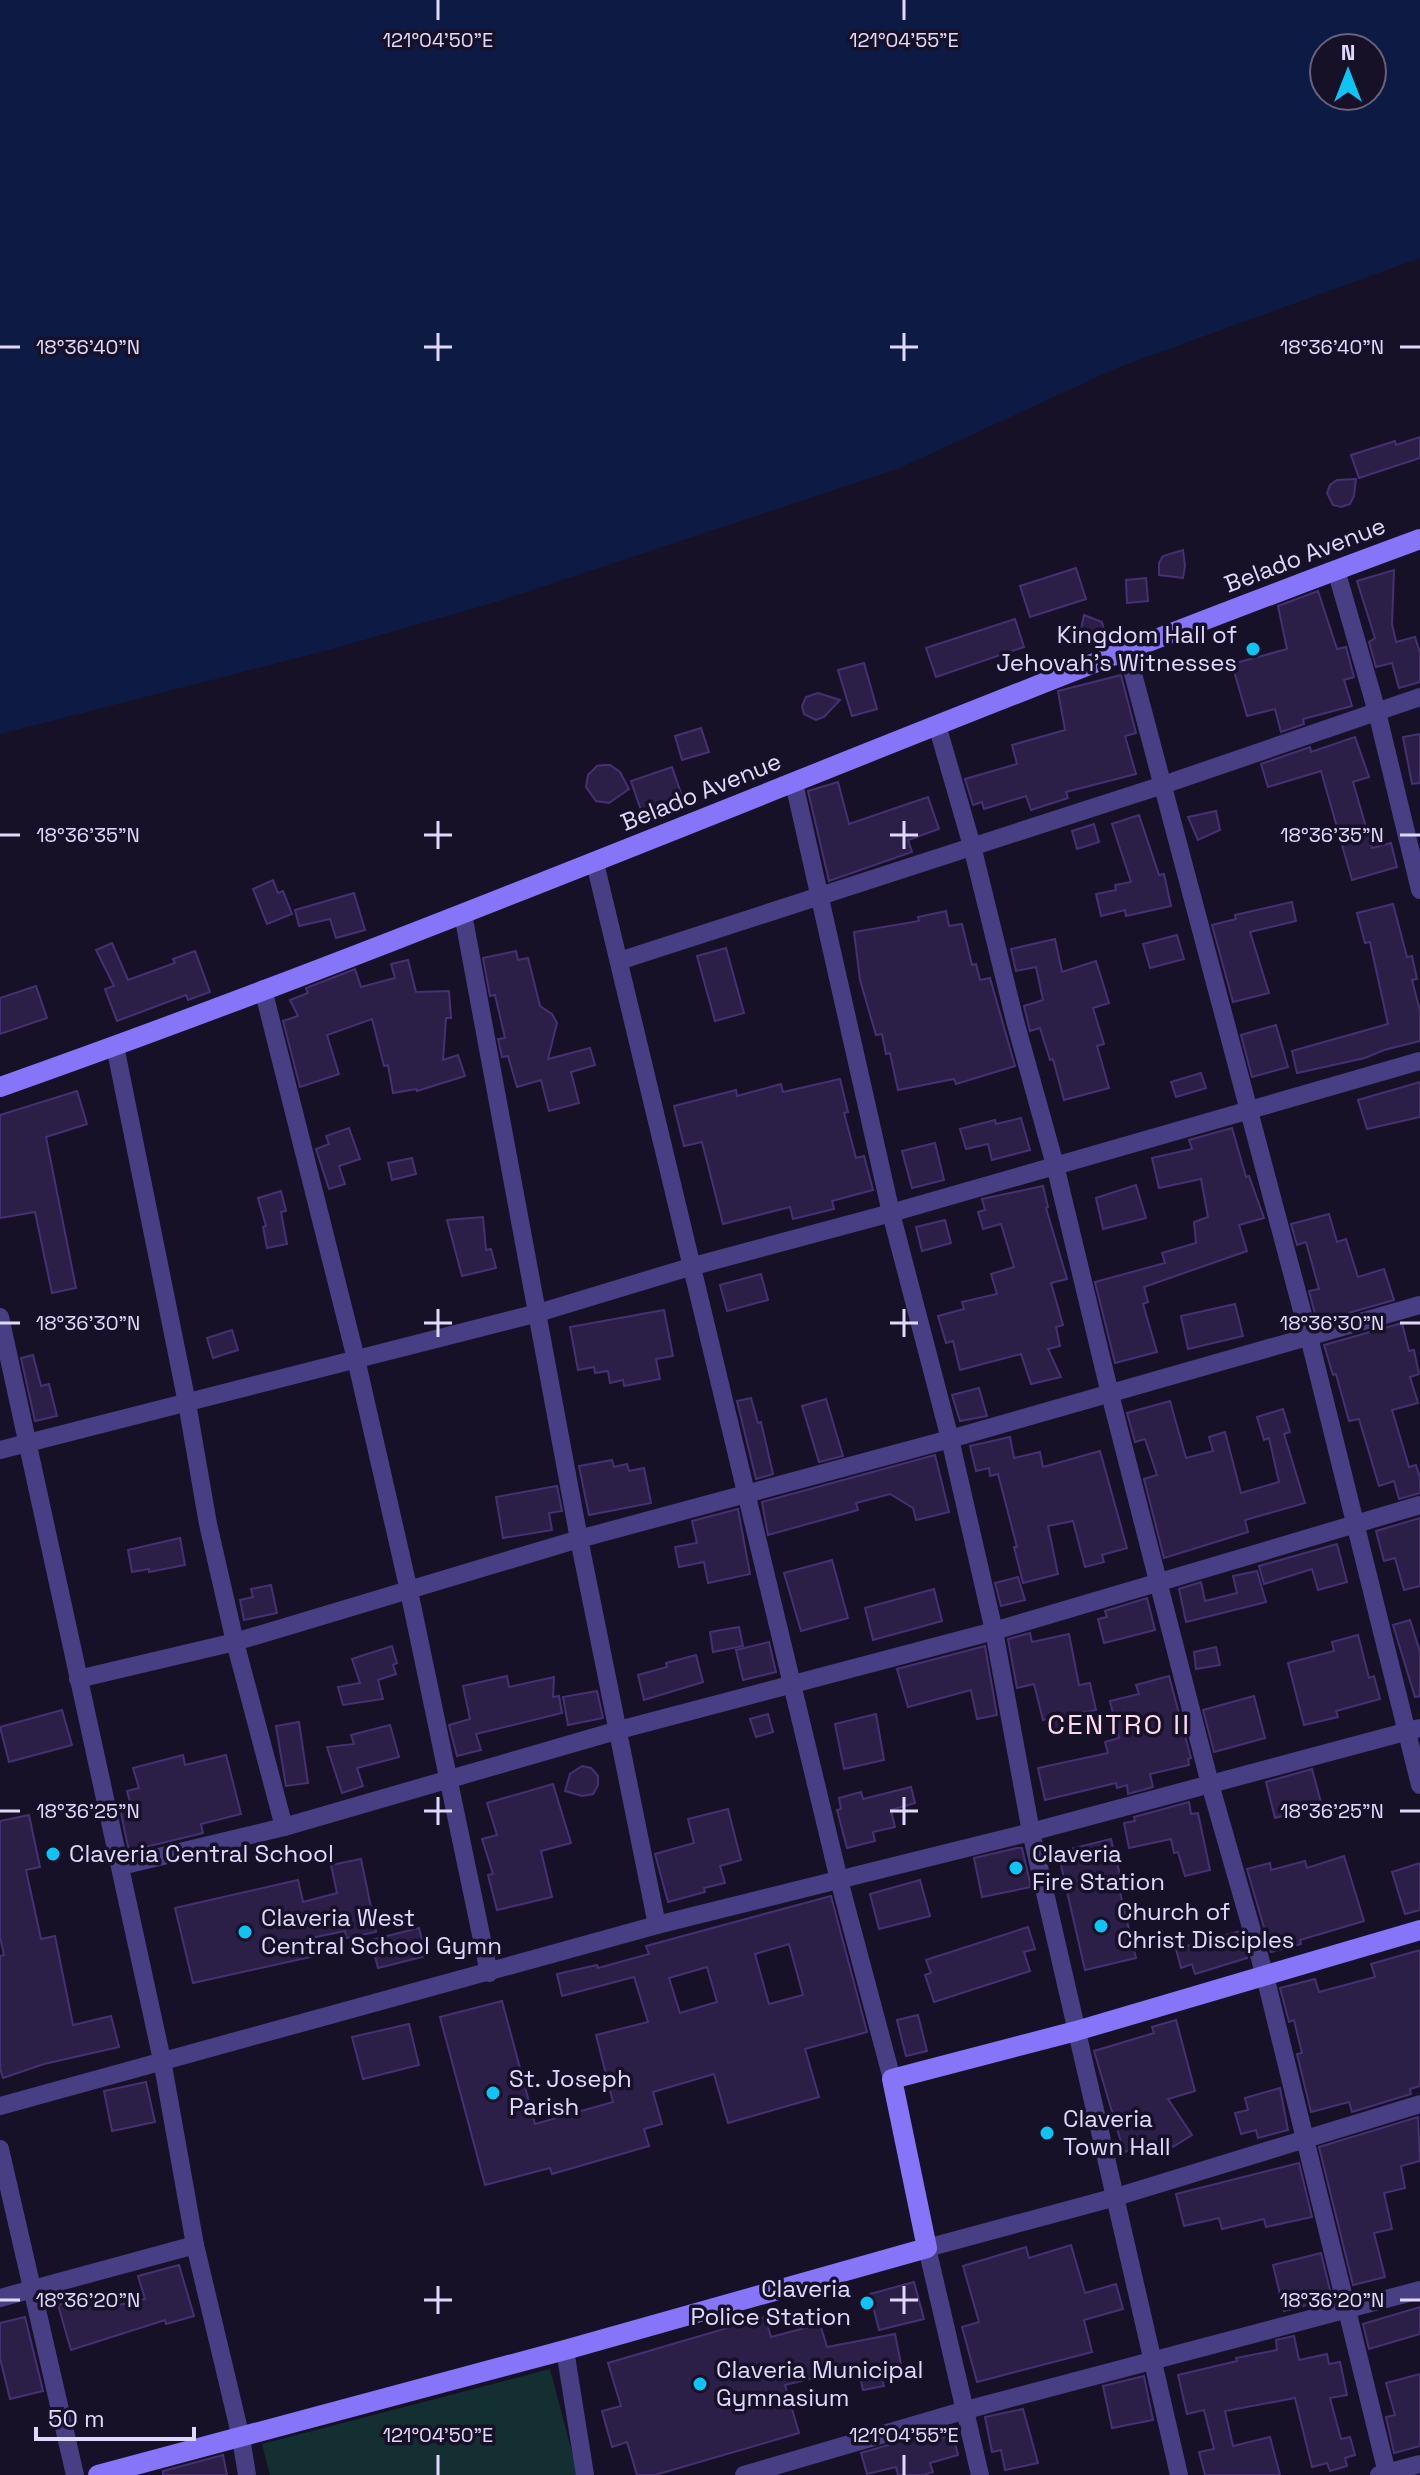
<svg xmlns="http://www.w3.org/2000/svg" width="1420" height="2475" viewBox="0 0 1420 2475" font-family="'Space Grotesk',sans-serif">
  <style>
    .green { fill: #142f31 }
    .water { fill: #0d1b44; fill-rule: evenodd }
    .building { fill: #2b1e47; stroke: #453172; stroke-width: 2; fill-rule: evenodd }
    .lines { fill: none; stroke-linecap: round; stroke-linejoin: round }
    .street { stroke: #483e84; stroke-width: 18 }
    .secondary { stroke: #8674f9; stroke-width: 20 }
    .ticks { fill: none; stroke: #e1d9fd; stroke-width: 3 }
    .poi-dot { fill: #0ec4f4; stroke: #171127; stroke-width: 3 }
    .labels { text-anchor: middle; stroke-width: 7; stroke-linejoin: round; paint-order: stroke }
    .street-label { font-size: 24px; fill: #e1d9fd; stroke: #171127 }
    .poi-label { font-size: 24px; fill: #e1d9fd; stroke: #171127; text-anchor: start }
    .quarter-label { font-size: 28px; letter-spacing: 2px; fill: #fddbed; stroke: #171127 }
    .ticks-label { font-size: 20px; text-anchor: middle; fill: #e1d9fd; stroke: #171127; stroke-width: 7; stroke-linejoin: round; paint-order: stroke }
  </style>
  <rect width="100%" height="100%" fill="#171127"/>
  <path class="green" d="M550,2369L578,2475H270L262,2444Z"/>
  <path class="water" d="M0,0H1420V258L1119,367L897,469L499,601L332,649L0,734ZM1324,48H1372V96H1324Z"/>
  <g class="building">
    <path d="M1420,437V458L1359,478L1351,455L1395,441L1396,445Z"/>
    <path d="M1356,479L1354,496L1350,504L1341,507L1333,505L1327,493L1330,485L1337,480Z"/>
    <path d="M1183,550L1185,566L1183,578L1159,575V563L1163,556Z"/>
    <path d="M1076,568L1086,599L1030,617L1020,586Z"/>
    <path d="M1394,570L1392,624L1396,642L1415,637L1420,653V682L1399,688L1392,663L1376,667L1369,642L1375,638L1357,581Z"/>
    <path d="M1146,578L1148,601L1127,603L1126,580Z"/>
    <path d="M1318,591L1337,649L1346,647L1354,677L1344,680L1352,706L1303,719L1304,724L1281,732L1275,709L1247,716L1232,664L1287,649L1278,606Z"/>
    <path d="M1084,615L1102,622L1104,631L1098,639L1091,640L1084,636L1081,629Z"/>
    <path d="M1015,619L1024,647L936,677L926,648Z"/>
    <path d="M864,663L877,709L852,716L838,670Z"/>
    <path d="M1121,675L1136,733L1125,736L1136,774L1066,792L1068,798L1031,810L1026,796L984,809L982,802L973,805L965,779L1017,764L1012,745L1065,730L1058,691Z"/>
    <path d="M818,693L840,700L824,717L816,720L804,714L802,706L806,697Z"/>
    <path d="M701,728L709,752L682,760L675,736Z"/>
    <path d="M1420,734V783L1412,784L1403,737Z"/>
    <path d="M1355,737L1369,777L1353,782L1372,848L1391,843L1397,867L1352,880L1321,771L1268,787L1261,764L1310,747L1311,752Z"/>
    <path d="M603,765H610L620,772L629,789L609,803L596,801L586,787L588,775L597,766Z"/>
    <path d="M672,767L684,802L643,816L631,781Z"/>
    <path d="M838,782L849,824L928,797L939,829L908,840L912,852L829,881L808,791Z"/>
    <path d="M1216,811L1220,830L1198,840L1188,817Z"/>
    <path d="M1139,815L1159,875L1164,874L1171,906L1126,916L1125,910L1101,916L1096,894L1116,890L1115,885L1131,882L1112,824Z"/>
    <path d="M1094,824L1099,842L1077,849L1072,831Z"/>
    <path d="M273,880L278,893L283,891L292,914L267,924L253,889Z"/>
    <path d="M354,893L365,930L336,938L330,919L299,926L295,910Z"/>
    <path d="M1292,902L1296,921L1250,932L1269,993L1233,1002L1212,925L1236,919L1235,915Z"/>
    <path d="M1393,904L1407,957L1412,956L1417,979L1412,980L1420,1011V1041L1384,1050L1365,1058L1297,1073L1292,1051L1388,1024L1370,942L1365,943L1357,913Z"/>
    <path d="M946,911L949,926L962,924L972,965L976,964L980,980L990,978L1015,1066L956,1084L954,1079L898,1090L890,1053L886,1054L882,1034L876,1035L860,980L854,932L919,921L918,917Z"/>
    <path d="M1177,935L1184,959L1150,968L1143,944Z"/>
    <path d="M1055,939L1062,972L1096,961L1109,1003L1093,1008L1104,1044L1097,1046L1109,1088L1064,1100L1053,1059L1050,1060L1040,1028L1030,1031L1024,1006L1043,1000L1036,967L1016,971L1011,949Z"/>
    <path d="M112,943L128,980L175,963L173,959L195,951L210,992L188,1000L186,995L117,1021L105,989L114,986L96,950Z"/>
    <path d="M726,948L744,1013L715,1021L697,956Z"/>
    <path d="M516,951L518,960L528,958L540,1006L552,1014L557,1023L548,1059L590,1048L595,1065L571,1072L579,1103L549,1111L541,1080L517,1087L508,1056L502,1057L498,1039L505,1038L495,995L490,996L483,958Z"/>
    <path d="M408,960L416,992L449,991L451,1018H446L443,1060L458,1055L465,1076L417,1091L416,1089L393,1093L388,1065L384,1066L372,1019L327,1035L339,1074L300,1087L283,1021L298,1016L290,1000L308,993L306,988L355,969L361,987L395,978L391,964Z"/>
    <path d="M36,986L47,1018L0,1034V998Z"/>
    <path d="M1276,1025L1288,1067L1252,1077L1241,1035Z"/>
    <path d="M1201,1073L1206,1088L1176,1097L1171,1082Z"/>
    <path d="M840,1079L848,1112L844,1113L856,1158L864,1156L873,1190L832,1201L834,1209L793,1219L790,1207L723,1224L702,1142L684,1146L674,1106L736,1090L737,1096L781,1084L783,1092Z"/>
    <path d="M1420,1082V1117L1367,1129L1358,1100Z"/>
    <path d="M77,1091L87,1124L46,1137L76,1288L52,1293L35,1212L0,1218V1115Z"/>
    <path d="M1021,1118L1030,1150L992,1160L988,1144L966,1149L960,1129L995,1120L996,1124Z"/>
    <path d="M349,1128L360,1159L339,1166L345,1184L329,1189L316,1149L329,1144L326,1136Z"/>
    <path d="M1232,1128L1246,1177L1249,1176L1264,1218L1239,1225L1247,1251L1144,1287L1148,1302L1143,1304L1157,1352L1115,1363L1095,1282L1165,1263L1162,1253L1196,1243L1194,1222L1208,1217L1201,1179L1159,1188L1152,1158L1192,1149L1189,1140Z"/>
    <path d="M935,1143L944,1180L912,1188L902,1151Z"/>
    <path d="M412,1158L416,1174L392,1180L388,1163Z"/>
    <path d="M1136,1185L1146,1218L1103,1229L1096,1198Z"/>
    <path d="M1043,1186L1048,1207L1046,1208L1067,1279L1051,1283L1063,1325L1056,1327L1060,1346L1048,1349L1061,1377L1031,1384L1021,1354L960,1370L953,1341L946,1343L938,1316L964,1309L962,1302L997,1294L991,1274L1014,1267L1001,1224L983,1229L978,1212L985,1210L982,1199Z"/>
    <path d="M281,1191L286,1211L281,1212L287,1244L267,1248L263,1227L266,1226L258,1198Z"/>
    <path d="M1329,1214L1337,1242L1346,1239L1358,1277L1384,1269L1394,1300L1317,1322L1309,1291L1319,1289L1306,1242L1297,1245L1291,1224Z"/>
    <path d="M483,1217L486,1250L491,1249L496,1268L462,1276L447,1220Z"/>
    <path d="M945,1220L951,1243L922,1251L916,1227Z"/>
    <path d="M761,1274L768,1300L727,1311L720,1285Z"/>
    <path d="M1235,1304L1243,1336L1188,1349L1181,1316Z"/>
    <path d="M664,1310L673,1356L656,1359L660,1379L624,1386L623,1380L610,1383L608,1371L595,1373L594,1367L578,1370L570,1327Z"/>
    <path d="M1402,1323L1409,1351L1414,1350L1419,1374L1410,1377L1418,1403L1392,1410L1409,1467L1416,1465L1420,1478V1493L1399,1499L1394,1481L1379,1486L1359,1419L1349,1421L1336,1374L1333,1375L1324,1345Z"/>
    <path d="M232,1330L238,1350L213,1358L207,1338Z"/>
    <path d="M33,1355L41,1386L49,1384L57,1416L35,1421L21,1358Z"/>
    <path d="M979,1388L987,1416L960,1421L952,1395Z"/>
    <path d="M751,1398L758,1423L761,1422L773,1474L756,1479L737,1401Z"/>
    <path d="M826,1399L843,1456L819,1462L802,1406Z"/>
    <path d="M1170,1401L1186,1458L1213,1451L1209,1437L1225,1432L1241,1493L1279,1482L1269,1438L1264,1440L1257,1417L1283,1409L1290,1432L1284,1434L1305,1503L1245,1520L1248,1532L1164,1558L1144,1479L1157,1475L1145,1439L1135,1442L1127,1413Z"/>
    <path d="M1010,1437L1014,1458L1040,1452L1043,1467L1100,1451L1127,1548L1102,1555L1104,1562L1085,1567L1073,1521L1048,1526L1058,1574L1023,1583L1014,1547H1017L998,1474L990,1476L989,1468L976,1471L970,1446Z"/>
    <path d="M935,1455L949,1512L916,1520L913,1508L890,1494L856,1503L858,1510L768,1535L762,1502Z"/>
    <path d="M612,1460L614,1467L627,1464L629,1471L644,1468L651,1503L589,1515L579,1466Z"/>
    <path d="M557,1486L562,1511L549,1513L552,1530L503,1538L496,1497Z"/>
    <path d="M738,1509L750,1574L708,1583L704,1562L679,1567L675,1547L697,1543L692,1521Z"/>
    <path d="M1420,1518V1586L1404,1590L1395,1558L1384,1561L1376,1531Z"/>
    <path d="M180,1538L185,1565L149,1572V1569L132,1572L128,1550Z"/>
    <path d="M1337,1544L1347,1582L1318,1590L1312,1569L1264,1584L1259,1566Z"/>
    <path d="M832,1560L848,1618L801,1631L784,1573Z"/>
    <path d="M1257,1571L1266,1602L1186,1622L1179,1589L1201,1582L1205,1601L1237,1593L1233,1576Z"/>
    <path d="M1018,1577L1025,1600L1001,1606L995,1583Z"/>
    <path d="M271,1585L277,1613L244,1620L240,1600L253,1597L251,1589Z"/>
    <path d="M934,1589L942,1621L873,1640L865,1608Z"/>
    <path d="M1147,1598L1155,1630L1104,1643L1098,1619L1107,1617L1105,1611Z"/>
    <path d="M1410,1620L1420,1652V1696L1415,1697L1393,1625Z"/>
    <path d="M739,1627L743,1646L713,1652L710,1632Z"/>
    <path d="M1030,1633L1032,1642L1069,1634L1079,1685L1090,1683L1096,1710L1070,1715L1074,1728L1051,1734L1048,1719L1043,1720L1034,1684L1017,1688L1008,1639Z"/>
    <path d="M1358,1635L1369,1678L1374,1676L1380,1699L1336,1711L1338,1717L1304,1725L1288,1663L1334,1651L1332,1642Z"/>
    <path d="M769,1642L776,1672L743,1680L736,1650Z"/>
    <path d="M392,1646L397,1663L393,1665L396,1674L378,1680L383,1699L343,1705L338,1687L360,1683L352,1659Z"/>
    <path d="M985,1646L997,1715L977,1719L971,1690L908,1707L897,1669Z"/>
    <path d="M1216,1647L1220,1665L1196,1669L1194,1652Z"/>
    <path d="M696,1655L703,1682L644,1700L638,1675L667,1667L666,1663Z"/>
    <path d="M507,1676L509,1687L554,1677L553,1697L559,1696L562,1713L476,1734L481,1750L457,1756L449,1725L470,1719L463,1686Z"/>
    <path d="M1169,1676L1191,1758L1188,1759L1189,1765L1150,1774L1153,1787L1128,1794L1127,1785L1117,1788L1116,1783L1045,1800L1038,1768L1108,1753L1105,1742L1119,1738L1110,1701L1139,1694L1136,1685Z"/>
    <path d="M597,1691L603,1718L568,1725L563,1697Z"/>
    <path d="M1254,1696L1265,1738L1214,1752L1203,1710Z"/>
    <path d="M62,1710L72,1745L9,1762L0,1727Z"/>
    <path d="M768,1714L773,1732L756,1737L750,1719Z"/>
    <path d="M876,1714L884,1760L844,1769L835,1724Z"/>
    <path d="M299,1722L308,1783L286,1786L276,1726Z"/>
    <path d="M390,1725L399,1757L357,1768L363,1786L342,1793L327,1747L354,1744L351,1735Z"/>
    <path d="M183,1755L185,1765L226,1755L241,1814L201,1824L203,1833L129,1851L120,1809L131,1806L127,1791L139,1788L133,1768Z"/>
    <path d="M582,1766L591,1768L598,1776V1785L593,1794L582,1796L565,1791L570,1774Z"/>
    <path d="M1312,1769L1322,1806L1275,1818L1266,1782Z"/>
    <path d="M553,1784L571,1843L541,1851L552,1897L497,1910L488,1875L493,1874L482,1839L497,1835L487,1803Z"/>
    <path d="M911,1787L915,1803L891,1810L895,1827L873,1832L875,1841L847,1848L837,1810L841,1809L839,1798L861,1792L863,1799Z"/>
    <path d="M1189,1802L1191,1814L1198,1813L1210,1870L1185,1876L1178,1852L1174,1853L1171,1839L1129,1848L1124,1823L1135,1821L1134,1817Z"/>
    <path d="M728,1809L741,1860L720,1866L725,1883L704,1888L705,1892L668,1902L655,1854L694,1843L688,1819Z"/>
    <path d="M29,1815L40,1867L26,1870L41,1939L55,1936L73,2025L111,2016L119,2047L44,2064L3,2078L0,2068V1956L4,1955L0,1937V1821Z"/>
    <path d="M1111,1839L1121,1879L1117,1880L1136,1958L1085,1970L1058,1852Z"/>
    <path d="M1017,1848H1022L1031,1887L982,1897L974,1858Z"/>
    <path d="M1344,1856L1364,1921L1300,1940L1301,1944L1271,1952L1247,1869L1270,1863L1271,1870L1305,1861L1307,1868Z"/>
    <path d="M361,1859L376,1932L346,1938L345,1931L311,1938L315,1956L193,1983L175,1908L298,1880L303,1902L337,1893L331,1865Z"/>
    <path d="M1420,1863V1910L1405,1914L1392,1872Z"/>
    <path d="M920,1880L930,1916L879,1929L870,1894Z"/>
    <path d="M831,1896L867,2032L805,2049L819,2097L728,2123L714,2074L653,2092L662,2124L644,2129L649,2146L552,2174L550,2168L485,2185L440,2017L502,2001L535,2124L613,2102L596,2035L648,2022L634,1977L562,1996L557,1974L597,1965L598,1968L649,1954L646,1946ZM789,1944L803,1995L769,2004L755,1954ZM707,1967L717,2002L680,2013L669,1978Z"/>
    <path d="M1028,1927L1035,1949L1024,1952L1030,1971L934,2002L925,1975L931,1973L926,1960Z"/>
    <path d="M419,1928L426,1956L378,1968L371,1940Z"/>
    <path d="M1240,1931L1247,1958L1195,1974L1192,1964L1181,1968L1176,1949Z"/>
    <path d="M1420,1950V2086L1410,2089L1411,2094L1352,2112L1349,2102L1311,2112L1297,2054L1302,2053L1294,2020L1289,2022L1280,1988L1315,1979L1319,1992L1375,1977L1371,1964Z"/>
    <path d="M918,2015L927,2051L906,2056L897,2020Z"/>
    <path d="M1176,2020L1195,2091L1168,2099L1192,2135L1173,2147L1168,2140L1124,2152L1094,2051L1154,2033L1152,2027Z"/>
    <path d="M409,2024L419,2065L363,2079L352,2037Z"/>
    <path d="M146,2082L155,2122L112,2131L104,2091Z"/>
    <path d="M1280,2088L1288,2130L1258,2138L1256,2130L1241,2134L1235,2113L1248,2110L1245,2098Z"/>
    <path d="M1418,2117L1420,2161L1401,2166L1405,2188L1384,2193L1392,2229L1374,2233L1385,2277L1353,2285L1319,2147Z"/>
    <path d="M1299,2163L1312,2217L1266,2227L1264,2219L1222,2229L1219,2218L1184,2226L1176,2194Z"/>
    <path d="M1071,2245L1085,2293L1116,2284L1123,2309L1084,2320L1092,2352L977,2382L962,2327L979,2322L963,2266L1026,2247L1029,2258Z"/>
    <path d="M1321,2253L1330,2290L1324,2292L1326,2300L1284,2311L1273,2265Z"/>
    <path d="M179,2265L194,2316L166,2324L165,2320L71,2350L58,2305L95,2294L100,2309L145,2299L138,2276Z"/>
    <path d="M914,2282L924,2319L879,2330L870,2294Z"/>
    <path d="M1420,2307V2334L1369,2349L1363,2324Z"/>
    <path d="M25,2317L43,2391L10,2399L0,2358V2323Z"/>
    <path d="M765,2317L771,2337L820,2324L827,2347L895,2334L903,2374L882,2378L884,2386L863,2390L858,2367L785,2385L799,2433L655,2475H637L627,2442L612,2447L602,2411L621,2406L608,2363Z"/>
    <path d="M1294,2336L1299,2360L1327,2354L1329,2364L1340,2362L1347,2395L1330,2398L1341,2439L1350,2437L1355,2455L1345,2458L1347,2466L1330,2471L1327,2463L1312,2467L1295,2398L1225,2411L1233,2446L1270,2437L1280,2475H1205L1199,2452L1214,2449L1204,2410L1187,2414L1178,2375L1237,2361L1236,2358L1277,2350L1276,2340Z"/>
    <path d="M1420,2374V2446L1394,2453L1386,2417L1395,2415L1386,2383Z"/>
    <path d="M1144,2376L1153,2420L1112,2428L1103,2386Z"/>
    <path d="M1023,2409L1038,2463L1005,2470L1001,2450L992,2452L985,2417Z"/>
    <path d="M922,2435L924,2443L953,2435L958,2455L930,2463L933,2472L923,2475H898L896,2467L867,2474L861,2453Z"/>
    <path d="M223,2455L227,2475H163V2471Z"/>
  </g>
  <g class="lines">
    <g class="street">
      <path d="M1336,570L1377,712L1420,890"/>
      <path d="M1127,651L1309,1337L1420,1785"/>
      <path d="M937,725L972,846L1015,1021L1055,1165L1110,1394L1210,1784L1265,1976L1387,2473"/>
      <path d="M794,783L891,1213L950,1439L994,1631L1031,1832L1179,2475"/>
      <path d="M595,863L839,1880L892,2079"/>
      <path d="M463,914L579,1539L657,1925"/>
      <path d="M619,961L1163,785L1420,697"/>
      <path d="M263,989L356,1359L409,1591L489,1973"/>
      <path d="M115,1046L187,1403L208,1524L235,1642L284,1827"/>
      <path d="M0,1317L162,2060L195,2245L241,2438L247,2475"/>
      <path d="M0,1450L538,1313L690,1267L891,1213L1420,1061"/>
      <path d="M78,1679L235,1642L579,1539L950,1439L1420,1305"/>
      <path d="M121,1866L284,1827L619,1730L994,1631L1420,1505"/>
      <path d="M0,2106L657,1925L1031,1832L1420,1728"/>
      <path d="M0,2149L75,2475"/>
      <path d="M0,2298L195,2245"/>
      <path d="M565,2350L585,2475"/>
      <path d="M744,2475L966,2410L1420,2290"/>
      <path d="M980,2475L927,2248L1116,2197L1420,2104"/>
      <path d="M1379,2475L1420,2464"/>
    </g>
    <g class="secondary">
      <path d="M0,1087C479,918 944,714 1420,539"/>
      <path d="M98,2475L565,2350L927,2248L892,2079L1076,2031L1420,1930"/>
    </g>
  </g>
  <path class="ticks" d="M438,0V20M904,0V20M438,333V361M904,333V361M0,347H20M424,347H452M890,347H918M1400,347H1420M438,821V849M904,821V849M0,835H20M424,835H452M890,835H918M1400,835H1420M438,1309V1337M904,1309V1337M0,1323H20M424,1323H452M890,1323H918M1400,1323H1420M438,1797V1825M904,1797V1825M0,1811H20M424,1811H452M890,1811H918M1400,1811H1420M438,2286V2314M904,2286V2314M0,2300H20M424,2300H452M890,2300H918M1400,2300H1420M438,2455V2475M904,2455V2475"/>
  <g class="poi-dot">
    <circle cx="1253" cy="649" r="8"/>
    <circle cx="53" cy="1854" r="8"/>
    <circle cx="1016" cy="1868" r="8"/>
    <circle cx="1101" cy="1926" r="8"/>
    <circle cx="245" cy="1932" r="8"/>
    <circle cx="493" cy="2093" r="8"/>
    <circle cx="1047" cy="2133" r="8"/>
    <circle cx="867" cy="2303" r="8"/>
    <circle cx="700" cy="2384" r="8"/>
  </g>
  <g class="labels">
    <g class="street-label">
      <text transform="translate(1305 555) rotate(-21)" y="8">Belado Avenue</text>
      <text transform="translate(701 792) rotate(-22)" y="8">Belado Avenue</text>
    </g>
    <g class="poi-label">
      <text x="1237" y="643" text-anchor="end">Kingdom Hall of<tspan x="1237" dy="28">Jehovah's Witnesses</tspan></text>
      <text x="69" y="1862">Claveria Central School</text>
      <text x="1032" y="1862">Claveria<tspan x="1032" dy="28">Fire Station</tspan></text>
      <text x="1117" y="1920">Church of<tspan x="1117" dy="28">Christ Disciples</tspan></text>
      <text x="261" y="1926">Claveria West<tspan x="261" dy="28">Central School Gymn</tspan></text>
      <text x="509" y="2087">St. Joseph<tspan x="509" dy="28">Parish</tspan></text>
      <text x="1063" y="2127">Claveria<tspan x="1063" dy="28">Town Hall</tspan></text>
      <text x="851" y="2297" text-anchor="end">Claveria<tspan x="851" dy="28">Police Station</tspan></text>
      <text x="716" y="2378">Claveria Municipal<tspan x="716" dy="28">Gymnasium</tspan></text>
    </g>
    <g class="quarter-label">
      <text x="1119" y="1734">CENTRO II</text>
    </g>
  </g>
  <g class="ticks-label">
    <text x="438" y="47">121°04'50"E</text>
    <text x="904" y="47">121°04'55"E</text>
    <text x="88" y="354">18°36'40"N</text>
    <text x="1332" y="354">18°36'40"N</text>
    <text x="88" y="842">18°36'35"N</text>
    <text x="1332" y="842">18°36'35"N</text>
    <text x="88" y="1330">18°36'30"N</text>
    <text x="1332" y="1330">18°36'30"N</text>
    <text x="88" y="1818">18°36'25"N</text>
    <text x="1332" y="1818">18°36'25"N</text>
    <text x="88" y="2307">18°36'20"N</text>
    <text x="1332" y="2307">18°36'20"N</text>
    <text x="438" y="2442">121°04'50"E</text>
    <text x="904" y="2442">121°04'55"E</text>
  </g>
  <g transform="translate(1348 72)"><circle r="38" fill="#171127" stroke="#68617d" stroke-width="2"/>
  <path d="M0-6L14 30L0 20L-14 30Z" fill="#0ec4f4"/>
  <text y="-12" font-size="22" font-weight="bold" text-anchor="middle" fill="#e1d9fd">N</text>
  </g>
  <path d="M36 2427v12h158v-12" fill="none" stroke="#e1d9fd" stroke-width="4"/>
  <text x="48" y="2427" font-size="24" fill="#e1d9fd" stroke="#171127" stroke-width="6" paint-order="stroke">50 m</text>
</svg>
